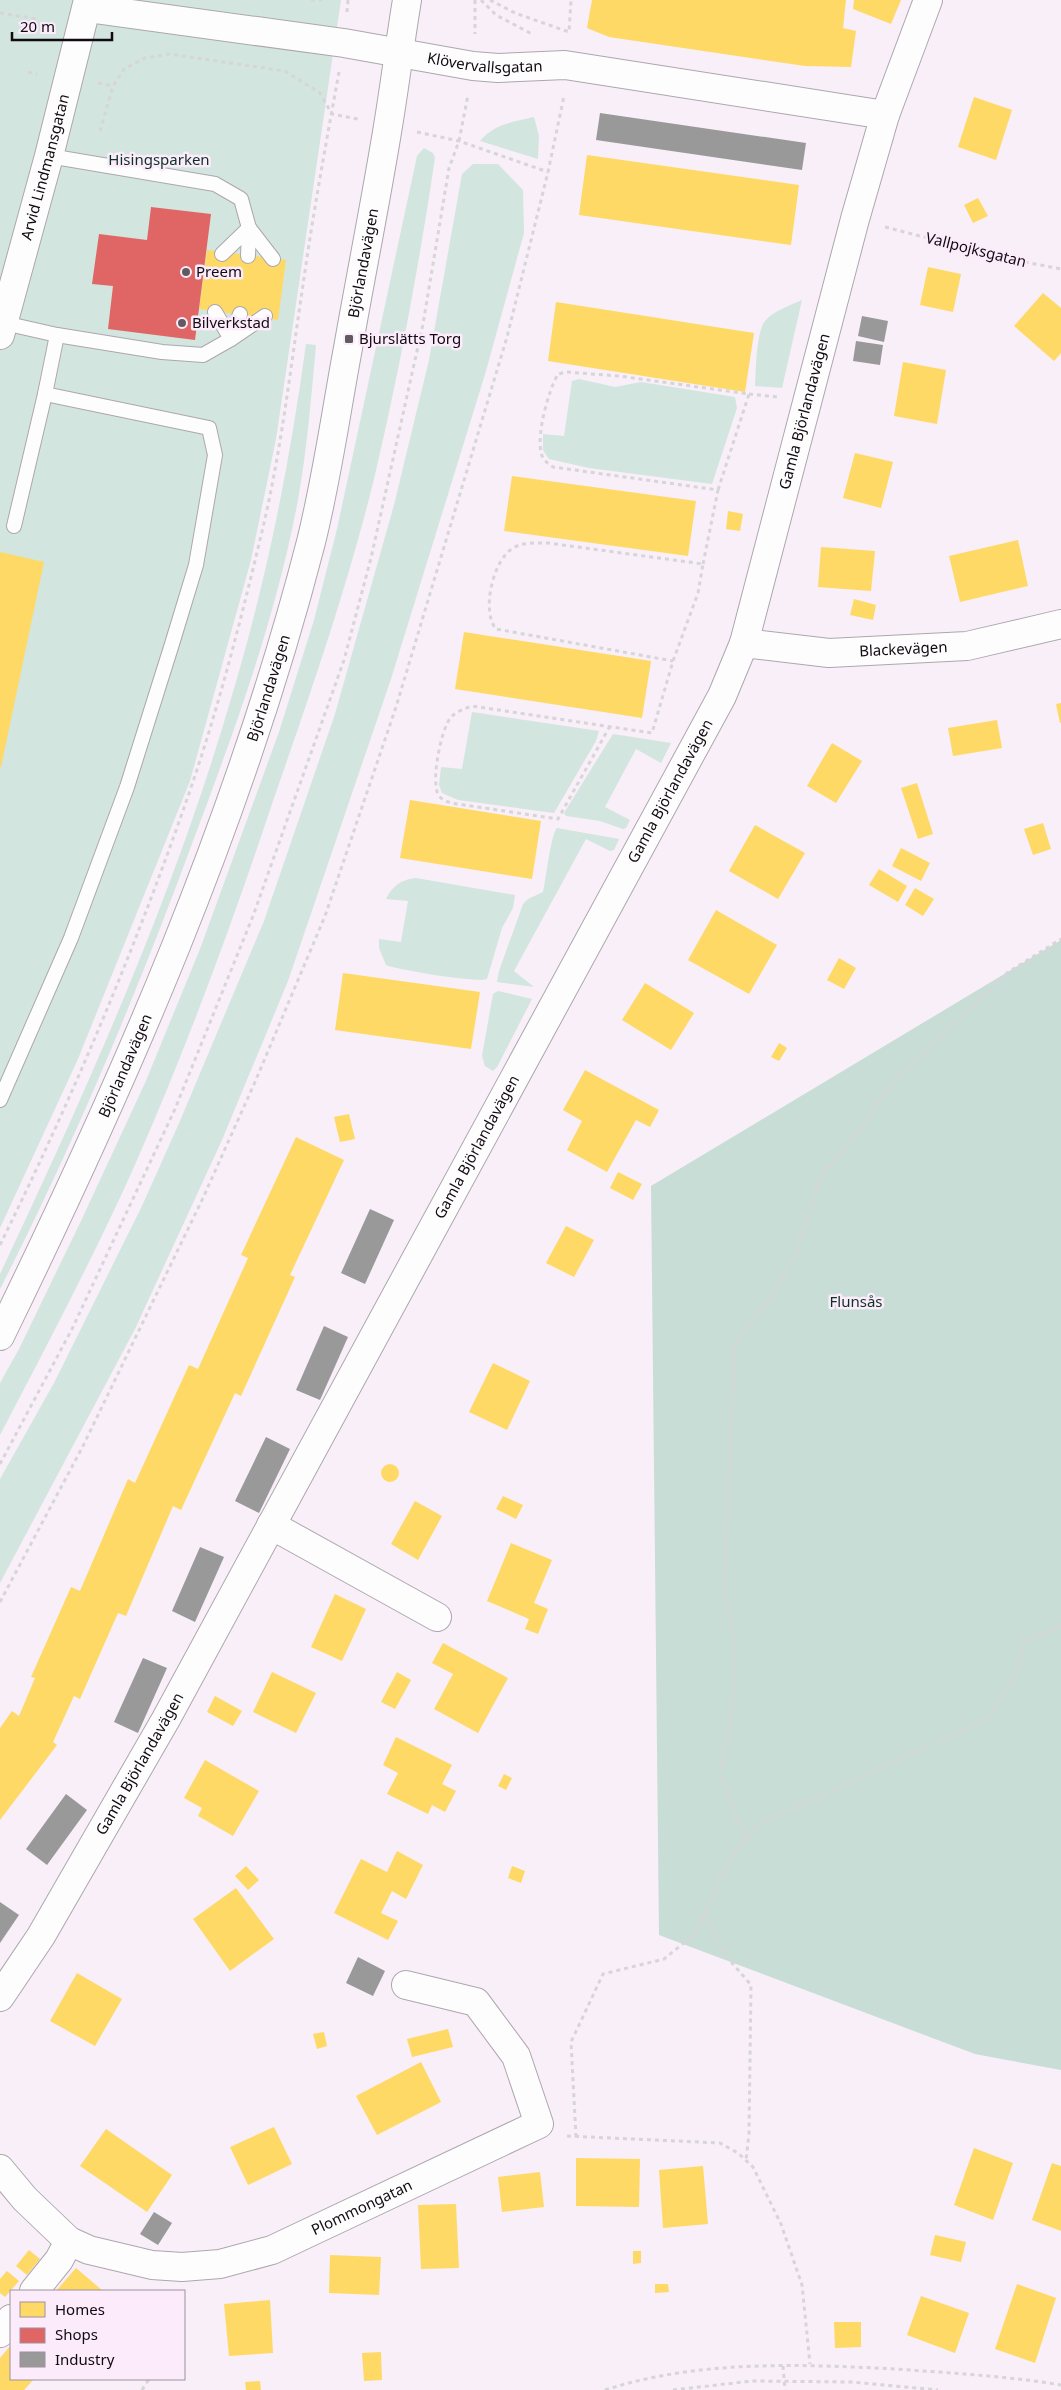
<svg xmlns="http://www.w3.org/2000/svg" width="1061" height="2390" viewBox="0 0 1061 2390" font-family="'Noto Sans',sans-serif">
  <style>
    .green { fill: #d2e5de }
    .forest { fill: #c8ddd5 }
    .homes { fill: #ffd966 }
    .shops { fill: #e06666 }
    .industry { fill: #999 }
    .lines { fill: none; stroke-linecap: round; stroke-linejoin: round }
    .service-casing { stroke: #ada7ad; stroke-width: 16 }
    .minor-casing { stroke: #ada7ad; stroke-width: 30 }
    .tertiary-casing { stroke: #ada7ad; stroke-width: 30 }
    .path { stroke: #d7d5d7; stroke-width: 3; stroke-dasharray: 4 4; stroke-linecap: butt }
    .service { stroke: #fefdfe; stroke-width: 14 }
    .minor { stroke: #fefdfe; stroke-width: 28 }
    .tertiary { stroke: #fefdfe; stroke-width: 28 }
    .poi-dot { fill: #615b61; stroke: #fcebfb; stroke-width: 2 }
    .labels { text-anchor: middle; stroke-width: 5; stroke-linejoin: round; paint-order: stroke }
    .street-label { font-size: 15px; fill: #100b10; stroke: #fcebfb }
    .park-label { font-size: 15px; fill: #0b3324; stroke: #fcebfb }
    .poi-label { font-size: 15px; fill: #100b10; stroke: #fcebfb; text-anchor: start }
  </style>
  <rect width="100%" height="100%" fill="#f8eff8"/>
  <g class="green">
    <path d="M0,0H341L276,439L251,560L190,781L78,1059L0,1228Z"/>
    <path d="M534,117L539,136L538,159L480,141C494,124 513,122 534,117Z"/>
    <path d="M424,148L433,153L435,158C419,266 399,373 374,479C347,589 309,697 272,804C231,927 186,1049 134,1167C93,1258 46,1347 0,1435V1383L19,1349L81,1221L145,1083L200,949L279,732L314,620L337,529L417,156Z"/>
    <path d="M473,164H498L523,190L524,233L486,371L391,679L288,981L222,1140L135,1329L0,1583V1479L54,1383L142,1206L180,1121L264,921L335,714L394,505L429,360L462,174Z"/>
    <path d="M802,300L782,388L755,386C756,371 756,333 765,321C773,311 791,305 802,300Z"/>
    <path d="M306,344L316,345C311,399 307,452 297,505C275,620 234,732 193,841C137,993 74,1144 0,1289V1274C89,1085 175,893 233,692C267,578 290,462 306,344Z"/>
    <path d="M579,379L615,387L641,382L735,397L737,408L712,484L589,468L549,459L543,450V434L564,436L572,381Z"/>
    <path d="M472,712L599,731L596,741L554,813L458,800L442,793L439,785L441,767L462,769Z"/>
    <path d="M613,734L671,743L661,763L636,749L605,807L630,820L626,828L623,829L600,821L566,816L564,813Z"/>
    <path d="M557,828L619,839L614,850L610,851L586,839L514,971L534,987L497,982L499,971L523,904L528,899L543,892C546,880 551,833 557,828Z"/>
    <path d="M416,878L515,895L513,908L502,928L487,979C477,983 399,970 386,965L379,948V939L401,942L408,901L386,899C392,886 402,879 416,878Z"/>
    <path d="M498,991L532,999L497,1067L493,1071L485,1066L482,1056L493,994Z"/>
  </g>
  <path class="forest" d="M1061,940V2070L975,2054L659,1935L651,1186Z"/>
  <g class="homes">
    <path d="M592,0H846L843,28L856,31L851,67L805,66L609,37L587,28Z"/>
    <path d="M854,0H901L891,24L853,9Z"/>
    <path d="M974,97L1012,110L996,160L958,147Z"/>
    <path d="M587,155L799,185L791,245L579,215Z"/>
    <path d="M978,198L988,216L973,223L964,205Z"/>
    <path d="M207,250L286,260L278,320L199,309Z"/>
    <path d="M928,267L961,274L953,312L920,305Z"/>
    <path d="M1043,293L1061,308V353L1054,361L1014,326Z"/>
    <path d="M556,302L754,333L745,392L548,361Z"/>
    <path d="M903,362L946,370L937,424L894,416Z"/>
    <path d="M855,453L893,462L881,508L843,498Z"/>
    <path d="M512,476L696,501L688,556L504,531Z"/>
    <path d="M728,511L743,514L740,531L726,529Z"/>
    <path d="M1018,540L1028,586L960,602L949,556Z"/>
    <path d="M821,547L875,551L871,591L818,587Z"/>
    <path d="M0,552L44,562L1,767H0Z"/>
    <path d="M854,599L876,605L873,620L850,615Z"/>
    <path d="M464,632L651,661L642,718L455,689Z"/>
    <path d="M1061,703V723H1060L1056,704Z"/>
    <path d="M997,720L1002,748L953,756L948,728Z"/>
    <path d="M832,743L862,761L836,803L807,786Z"/>
    <path d="M917,783L933,834L918,839L901,788Z"/>
    <path d="M410,800L541,821L532,879L400,858Z"/>
    <path d="M1043,823L1051,849L1033,855L1024,829Z"/>
    <path d="M755,825L805,853L778,899L729,871Z"/>
    <path d="M901,848L930,863L921,881L892,866Z"/>
    <path d="M879,869L907,886L898,902L869,885Z"/>
    <path d="M915,888L934,899L923,916L905,905Z"/>
    <path d="M716,910L777,945L749,994L688,960Z"/>
    <path d="M839,958L856,968L844,989L827,980Z"/>
    <path d="M343,973L480,992L471,1049L335,1030Z"/>
    <path d="M645,983L694,1013L671,1050L622,1020Z"/>
    <path d="M779,1043L787,1048L779,1061L771,1057Z"/>
    <path d="M585,1070L659,1110L650,1127L636,1120L607,1172L567,1150L582,1121L563,1110Z"/>
    <path d="M349,1114L355,1139L340,1142L334,1117Z"/>
    <path d="M296,1137L344,1160L290,1275L295,1277L241,1396L235,1393L181,1510L173,1506L126,1616L118,1613L80,1699L74,1696L53,1742L57,1745L0,1820V1728L12,1711L19,1716L35,1678L31,1677L71,1587L80,1591L128,1479L135,1483L189,1365L198,1369L248,1258L241,1255Z"/>
    <path d="M618,1172L642,1184L633,1200L610,1188Z"/>
    <path d="M566,1226L594,1240L574,1277L546,1263Z"/>
    <path d="M493,1363L530,1381L507,1430L469,1412Z"/>
    <circle cx="390" cy="1473" r="9"/>
    <path d="M503,1496L523,1505L516,1519L496,1509Z"/>
    <path d="M415,1501L442,1516L418,1560L391,1544Z"/>
    <path d="M511,1543L552,1560L534,1603L548,1609L538,1634L525,1629L529,1619L487,1601Z"/>
    <path d="M335,1594L366,1609L342,1661L311,1647Z"/>
    <path d="M443,1643L508,1678L478,1733L434,1709L453,1674L432,1663Z"/>
    <path d="M272,1672L316,1693L296,1733L253,1712Z"/>
    <path d="M397,1672L411,1680L395,1709L381,1702Z"/>
    <path d="M215,1696L242,1711L233,1726L207,1712Z"/>
    <path d="M396,1737L452,1765L442,1784L456,1791L445,1812L432,1805L428,1814L387,1794L398,1773L383,1765Z"/>
    <path d="M205,1760L259,1791L233,1836L198,1816L202,1808L184,1798Z"/>
    <path d="M504,1774L512,1778L506,1790L498,1786Z"/>
    <path d="M397,1851L423,1865L406,1899L392,1891L381,1913L398,1921L388,1940L334,1913L361,1859L387,1872Z"/>
    <path d="M246,1866L259,1880L248,1890L235,1876Z"/>
    <path d="M512,1866L525,1871L521,1883L508,1878Z"/>
    <path d="M236,1888L274,1939L230,1971L193,1919Z"/>
    <path d="M77,1973L122,1999L95,2046L50,2021Z"/>
    <path d="M448,2029L453,2047L412,2057L407,2039Z"/>
    <path d="M324,2032L327,2046L317,2049L313,2034Z"/>
    <path d="M421,2062L441,2102L377,2135L356,2096Z"/>
    <path d="M274,2127L292,2164L248,2185L230,2147Z"/>
    <path d="M106,2129L172,2175L147,2212L80,2166Z"/>
    <path d="M974,2148L1013,2163L993,2220L954,2205Z"/>
    <path d="M576,2158L640,2159L639,2207L576,2206Z"/>
    <path d="M1052,2163L1061,2166V2231L1032,2220Z"/>
    <path d="M703,2166L708,2224L663,2228L659,2170Z"/>
    <path d="M540,2172L544,2207L502,2212L498,2177Z"/>
    <path d="M456,2204L459,2268L421,2269L418,2205Z"/>
    <path d="M935,2235L966,2242L961,2262L930,2255Z"/>
    <path d="M29,2250L40,2259L27,2275L16,2266Z"/>
    <path d="M633,2251H641V2263L633,2264Z"/>
    <path d="M330,2255L381,2257L379,2295L329,2293Z"/>
    <path d="M76,2268L103,2291H56Z"/>
    <path d="M7,2271L19,2281L5,2297L0,2293V2279Z"/>
    <path d="M655,2284H668L669,2292L655,2293Z"/>
    <path d="M1017,2284L1056,2298L1035,2363L995,2349Z"/>
    <path d="M921,2296L969,2313L955,2353L907,2335Z"/>
    <path d="M270,2300L273,2353L229,2356L224,2304Z"/>
    <path d="M834,2322H861V2347L835,2348Z"/>
    <path d="M11,2345V2379H34L24,2390H0V2358Z"/>
    <path d="M381,2352L382,2380L364,2381L362,2353Z"/>
    <path d="M260,2381L261,2390H246L245,2382Z"/>
  </g>
  <path class="shops" d="M151,207L211,214L195,340L108,329L113,286L92,284L99,234L147,240Z"/>
  <g class="industry">
    <path d="M600,113L806,143L802,170L596,140Z"/>
    <path d="M862,316L888,321L884,342L858,336Z"/>
    <path d="M856,341L883,345L880,365L853,361Z"/>
    <path d="M370,1209L394,1220L365,1284L341,1273Z"/>
    <path d="M324,1326L348,1337L320,1400L296,1390Z"/>
    <path d="M266,1437L290,1449L259,1513L235,1501Z"/>
    <path d="M200,1547L224,1557L195,1622L172,1611Z"/>
    <path d="M143,1658L167,1668L138,1733L114,1722Z"/>
    <path d="M66,1794L87,1810L47,1865L26,1849Z"/>
    <path d="M0,1902L19,1915L0,1943Z"/>
    <path d="M358,1957L385,1971L373,1996L346,1983Z"/>
    <path d="M154,2212L172,2223L158,2245L140,2234Z"/>
  </g>
  <g class="lines">
    <defs>
      <g id="service">
        <path d="M49,156L215,184L241,199L249,228L248,256"/>
        <path d="M222,254L249,228L273,259"/>
        <path d="M215,312L231,339L265,316"/>
        <path d="M4,323L57,335L162,352L203,355L231,339L240,314"/>
        <path d="M14,526L45,394"/>
        <path d="M0,1100L71,938L127,787L172,644L196,565L215,455L209,428L45,394L57,335"/>
      </g>
      <g id="minor">
        <path id="s1" d="M87,8L344,43L473,66L498,68L565,65L885,115"/>
        <path id="s2" d="M0,335L49,156L88,0"/>
        <path id="s3" d="M744,643L829,653L967,646L1061,624"/>
        <path d="M271,1525L437,1617"/>
        <path id="s4" d="M0,1997L41,1936L166,1719L722,696L744,643L855,219L885,115L928,0"/>
        <path id="s5" d="M0,2169L25,2199L69,2241L89,2250L152,2265L182,2267L220,2264L272,2250L539,2124L516,2056L476,2002L406,1985"/>
        <path d="M34,2291L59,2260L69,2241"/>
        <path d="M0,2333L11,2319"/>
      </g>
      <g id="tertiary">
        <path id="s6" d="M0,1336C125,1080 240,818 311,542C327,478 336,412 348,348C361,274 376,200 388,126C395,84 400,42 407,0"/>
      </g>
    </defs>
    <use href="#service" class="service-casing"/>
    <use href="#minor" class="minor-casing"/>
    <use href="#tertiary" class="tertiary-casing"/>
    <g class="path">
      <path d="M311,0H322"/>
      <path d="M475,0V34"/>
      <path d="M481,0L496,15L532,34"/>
      <path d="M490,0L515,13L569,32L571,0"/>
      <path d="M347,12L348,0"/>
      <path d="M0,13L37,19"/>
      <path d="M28,72L37,74"/>
      <path d="M98,83L113,86"/>
      <path d="M100,131L113,86L124,69L145,58L169,54L285,71L320,93L332,114L358,119"/>
      <path d="M417,132L459,141L548,172"/>
      <path d="M885,227L1010,259L1061,269"/>
      <path d="M749,394L778,397"/>
      <path d="M703,564L718,490L553,467C547,463 542,459 541,452C537,432 548,392 558,374L566,372L619,376L749,394L718,490"/>
      <path d="M610,726L558,819L451,803C446,801 441,800 438,794C431,780 441,729 451,717C457,711 464,709 472,706L652,733L673,661L698,593L703,564L548,543C536,543 523,542 513,548C493,560 481,611 496,629L673,661"/>
      <path d="M0,1245C71,1101 133,954 186,802C218,711 242,616 264,523C282,445 291,364 303,285C313,214 326,143 339,72"/>
      <path d="M0,1464L72,1329L175,1109L253,916L344,660L371,558L423,324L449,168L459,141L468,95"/>
      <path d="M0,1602L83,1446L203,1198L255,1082L325,916L396,707L507,337L548,172L564,96"/>
      <path d="M746,1839L720,1773L735,1691V1640L724,1589L735,1344L764,1307L796,1256L820,1178L867,1120L889,1086L1007,973L1061,939"/>
      <path d="M705,1913L721,1950L751,1985L749,2134L746,2160"/>
      <path d="M567,2136L720,2143L738,2153L753,2167L781,2224L802,2285L810,2364"/>
      <path d="M576,2137L571,2042L603,1974L664,1959L695,1934L728,1865L755,1826L989,1718L1018,1668L1024,1641L1061,1626"/>
      <path d="M783,2366L785,2390"/>
      <path d="M142,2390L149,2379"/>
      <path d="M605,2390C698,2360 798,2364 895,2369C951,2373 1006,2376 1061,2385"/>
      <path d="M673,2390L752,2381L851,2382L938,2390"/>
    </g>
    <use href="#service" class="service"/>
    <use href="#minor" class="minor"/>
    <use href="#tertiary" class="tertiary"/>
  </g>
  <g class="poi-dot">
    <circle cx="186" cy="272" r="5"/>
    <circle cx="182" cy="323" r="5"/>
    <rect x="344" y="334" width="10" height="10" rx="2.5"/>
  </g>
  <g class="labels">
    <g class="street-label">
      <text dy="5" stroke="none"><textPath href="#s1" startOffset="402">Klövervallsgatan</textPath></text>
      <text dy="5" stroke="none"><textPath href="#s2" startOffset="174">Arvid Lindmansgatan</textPath></text>
      <text transform="translate(976 250) rotate(14)" y="5">Vallpojksgatan</text>
      <text dy="5" stroke="none"><textPath href="#s6" startOffset="1138">Björlandavägen</textPath></text>
      <text dy="5" stroke="none"><textPath href="#s4" startOffset="1785">Gamla Björlandavägen</textPath></text>
      <text dy="5" stroke="none"><textPath href="#s3" startOffset="160">Blackevägen</textPath></text>
      <text dy="5" stroke="none"><textPath href="#s6" startOffset="702">Björlandavägen</textPath></text>
      <text dy="5" stroke="none"><textPath href="#s4" startOffset="1380">Gamla Björlandavägen</textPath></text>
      <text dy="5" stroke="none"><textPath href="#s6" startOffset="298">Björlandavägen</textPath></text>
      <text dy="5" stroke="none"><textPath href="#s4" startOffset="975">Gamla Björlandavägen</textPath></text>
      <text dy="5" stroke="none"><textPath href="#s4" startOffset="272">Gamla Björlandavägen</textPath></text>
      <text dy="5" stroke="none"><textPath href="#s5" startOffset="408">Plommongatan</textPath></text>
    </g>
    <g class="park-label">
      <text x="159" y="165">Hisingsparken</text>
      <text x="856" y="1307">Flunsås</text>
    </g>
    <g class="poi-label">
      <text x="196" y="277">Preem</text>
      <text x="192" y="328">Bilverkstad</text>
      <text x="359" y="344">Bjurslätts Torg</text>
    </g>
  </g>
  <rect x="10" y="2290" width="175" height="90" fill="#fcebfb" stroke="#9e919d"/>
  <rect x="20" y="2302" width="25" height="15" fill="#ffd966" stroke="#9e919d"/>
  <text x="55" y="2315" font-size="15" fill="#100b10">Homes</text>
  <rect x="20" y="2328" width="25" height="15" fill="#e06666" stroke="#9e919d"/>
  <text x="55" y="2340" font-size="15" fill="#100b10">Shops</text>
  <rect x="20" y="2352" width="25" height="15" fill="#999999" stroke="#9e919d"/>
  <text x="55" y="2365" font-size="15" fill="#100b10">Industry</text>
  <path d="M12 32v8h100v-8" fill="none" stroke="#100b10" stroke-width="2.5"/>
  <text x="20" y="32" font-size="15" fill="#100b10" stroke="#fcebfb" stroke-width="4" paint-order="stroke">20 m</text>
</svg>
